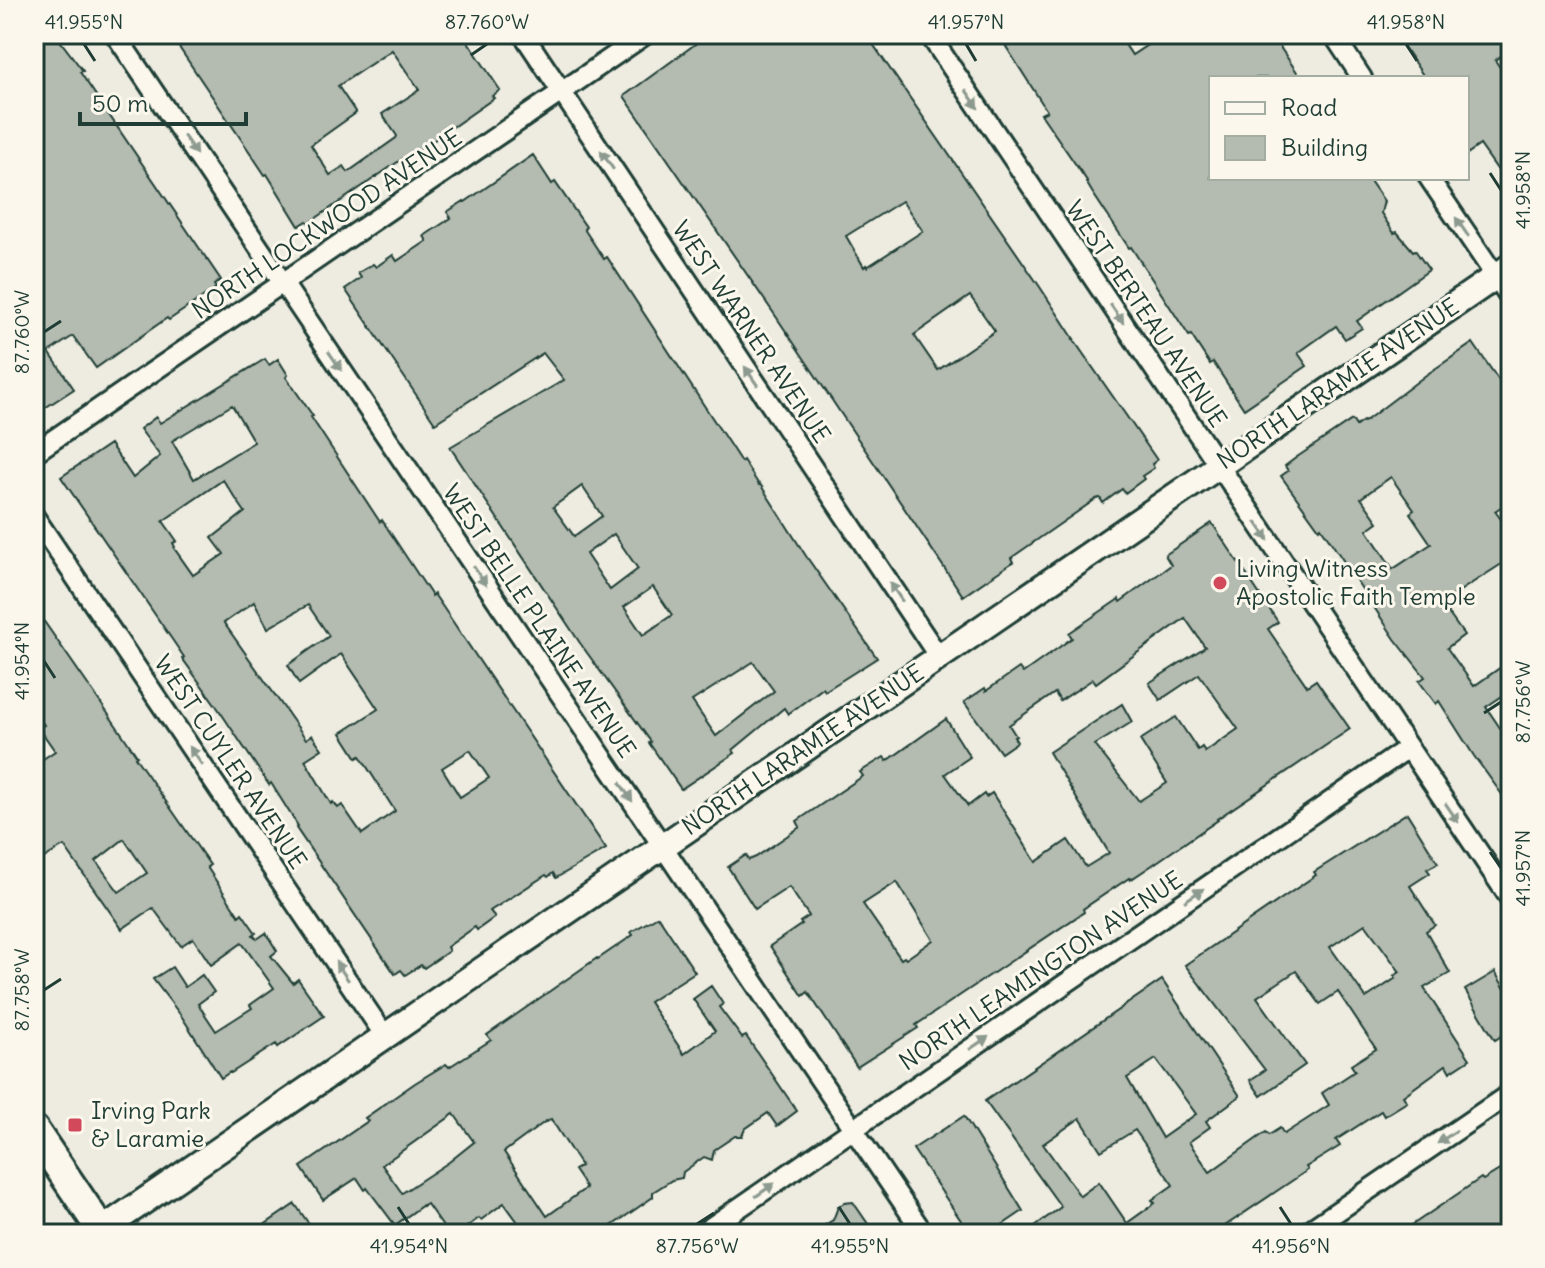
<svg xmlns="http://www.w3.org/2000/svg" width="1545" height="1268" viewBox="0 0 1545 1268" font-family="Delius,sans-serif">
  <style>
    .building { fill: #b4bbb0; stroke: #1f3d34; stroke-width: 2; fill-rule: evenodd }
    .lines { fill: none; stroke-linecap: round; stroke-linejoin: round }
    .street-casing { stroke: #1f3d34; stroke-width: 24 }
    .secondary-casing { stroke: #1f3d34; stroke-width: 30 }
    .primary-casing { stroke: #1f3d34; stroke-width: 34 }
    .street { stroke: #fbf7ec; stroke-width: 18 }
    .secondary { stroke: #fbf7ec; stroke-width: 24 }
    .primary { stroke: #fbf7ec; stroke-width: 28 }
    .oneway { fill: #8d9a90 }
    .ticks { fill: none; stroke: #1f3d34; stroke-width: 3 }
    .poi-dot { fill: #d1495b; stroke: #fbf7ec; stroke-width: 3 }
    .labels { text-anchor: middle; stroke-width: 6; stroke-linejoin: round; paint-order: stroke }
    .street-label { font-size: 24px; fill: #1f3d34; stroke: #fbf7ec }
    .poi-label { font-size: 24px; fill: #1f3d34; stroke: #fbf7ec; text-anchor: start }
    .neatline { fill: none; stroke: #1f3d34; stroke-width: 3 }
    .ticks-label { font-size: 20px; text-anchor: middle; fill: #1f3d34 }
  </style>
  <rect width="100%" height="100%" fill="#eeece1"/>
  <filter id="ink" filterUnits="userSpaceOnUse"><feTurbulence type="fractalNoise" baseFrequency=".0125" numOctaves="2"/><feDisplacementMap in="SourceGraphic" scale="16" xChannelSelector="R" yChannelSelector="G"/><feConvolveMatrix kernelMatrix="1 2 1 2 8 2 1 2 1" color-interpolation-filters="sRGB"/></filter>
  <g filter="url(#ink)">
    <g class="building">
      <path d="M34,34H55L83,71L80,72L221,280L214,285L216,288L169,320L167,318L96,368L73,336L49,352L74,389L34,415Z"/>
      <path d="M170,34H463L500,90L492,96L494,98L410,157L408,155L309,223L307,221L299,226L267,174L265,175L251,154ZM392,50L419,90L382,114L397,136L396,138L348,172L344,166L330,175L311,145L356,113L338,86Z"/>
      <path d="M709,34H866L1040,287L1074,339H1073L1157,460L1152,464L1154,468L1142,476L1144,479L1125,493L1122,489L1103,503L1100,498L1096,499L1011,558L1013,562L963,596L777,318L624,96ZM902,201L923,231L867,267L866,265L864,267L846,236ZM970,296L995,331L938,370L914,335Z"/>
      <path d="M998,34H1118L1132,55L1164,34H1271L1301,78H1211V178H1368L1384,201L1381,213L1394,233L1397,232L1413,251L1415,250L1429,270L1357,321L1362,328L1345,339L1336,326L1298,353L1307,366L1244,409L1213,362L1210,364L1191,335L1189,336L1131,247L1129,248L1092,192L1086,182L1087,181L1041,114L1047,111Z"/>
      <path d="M1414,34H1511V49L1495,60L1511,84V189L1480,145L1467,154V78H1425L1401,43Z"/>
      <path d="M533,155L552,184L555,182L586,227L584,229L604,259L607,257L741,462L743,460L759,485L760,484L806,556L877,658L825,691L823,688L788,714L784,708L733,750L735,753L681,789L649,743L651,742L580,643L450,447L564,380L543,353L435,423L345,289L361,278L358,273L373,264L376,267L393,255L397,261L427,241L424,236L451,218L447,212L464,201L465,202ZM582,486L602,516L574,536L553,507ZM614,534L638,569L610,590L586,554ZM653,587L672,615L643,635L624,607ZM753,662L774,691L716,736L692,701Z"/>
      <path d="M1473,343L1511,398V500L1495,511L1511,533V558L1441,603L1464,635L1447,648L1474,686L1511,660V690L1486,707L1511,744V807L1474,756L1439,701L1436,704L1419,681L1425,677L1395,639L1321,527L1319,529L1281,476L1288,471L1285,466L1297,457L1352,420L1356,426L1363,421L1364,422L1426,375ZM1391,477L1414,510L1410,513L1431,544L1393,569L1367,530L1378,522L1361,498Z"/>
      <path d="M265,359L269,365L278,359L288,375L286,377L313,416L311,417L380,522L382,520L432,596L434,594L449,616L606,849L556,878L553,873L548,877L546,875L490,911L495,917L477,930L475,927L447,947L449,951L424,968L421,965L405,975L401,970L395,974L296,828L298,826L271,783L269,785L215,704L182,658L184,657L61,477L110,444L133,478L160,456L140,429L156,417L160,423ZM232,405L254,442L194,479L172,441ZM223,480L245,512L212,538L224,554L193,575L174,548L175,547L173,543L177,541L163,521ZM254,602L268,628L308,605L329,636L288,665L299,684L341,654L378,709L341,733L357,758L360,756L395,811L362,834L342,805L338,808L333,802L331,804L305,760L322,749L312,735L306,739L224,623ZM470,750L489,778L460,797L442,768Z"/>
      <path d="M1212,523L1278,622L1268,629L1307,686L1316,680L1350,729L1217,819L1218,820L1151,866L1130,880L1129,878L1083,909L1084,912L916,1025L918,1028L857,1067L808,992L803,996L770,946L802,924L800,922L809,916L789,887L755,909L728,867L746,855L749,860L756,857L800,827L797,821L863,776L860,772L884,757L887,761L946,719L970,757L945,774L968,806L984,794L986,797L992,793L1036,862L1068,840L1086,867L1109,853L1049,752L1122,704L1132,722L1095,745L1139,801L1167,783L1140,740L1176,717L1198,750L1202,747L1205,752L1238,729L1199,674L1160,700L1149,683L1205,647L1185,618L1096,683L1093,679L1060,701L1055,693L1009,725L1016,736L1014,737L1017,742L1001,753L964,702L985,688L986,691L1019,668L1023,673L1072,638L1069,633L1119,599L1120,602L1171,565L1165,555ZM897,882L933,940L906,959L904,957L901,959L863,904Z"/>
      <path d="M34,607L120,731L137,756L135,757L210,865L207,867L239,916L242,913L256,933L253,935L257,939L266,933L277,951L271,956L293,983L298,979L324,1016L278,1047L276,1044L231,1073L230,1072L221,1078L182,1017L153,979L172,967L185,987L202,975L214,992L198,1004L216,1031L252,1008L250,1005L274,988L242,943L211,965L193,938L181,946L153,908L122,929L64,846L34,864V765L55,751L39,728L44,725L34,711ZM124,839L147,873L119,892L96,861Z"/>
      <path d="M1407,813L1438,863L1427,869L1430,873L1410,886L1435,925L1426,931L1450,973L1424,988L1470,1059L1450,1072L1446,1065L1403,1096L1407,1102L1384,1116L1381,1111L1336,1140L1340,1146L1306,1167L1308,1170L1213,1234H1024L1061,1207L985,1101L1162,980L1240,1096L1206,1121L1210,1127L1189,1142L1210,1172L1266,1132L1269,1135L1280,1128L1284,1134L1329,1105L1322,1093L1355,1071L1351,1065L1376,1049L1338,992L1320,1004L1296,971L1257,997L1305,1065L1261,1096L1250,1080L1265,1070L1185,965L1316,875L1314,872ZM1365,924L1400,972L1394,976L1396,978L1366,998L1330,947ZM1156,1059L1196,1114L1162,1138L1127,1078ZM1080,1118L1101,1151L1135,1130L1173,1185L1152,1200L1155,1203L1127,1223L1099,1182L1080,1196L1043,1144Z"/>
      <path d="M658,916L695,972L649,1002L684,1054L715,1031L693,999L711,986L723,1004L719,1007L742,1038L746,1036L797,1111L777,1126L768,1113L745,1129L742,1136H735L714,1150L712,1160L704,1157L683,1172L682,1178L672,1180L653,1192V1197L600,1234H522L525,1232L504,1203L481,1220L479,1218L457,1234H448L427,1204L423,1206V1205L395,1225L367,1188L365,1190L357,1178L323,1200L301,1167L368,1121L365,1118L415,1083L446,1064L449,1067L491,1040L487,1035L597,958L598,959L633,935L631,932ZM454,1114L474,1142L449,1162L402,1193L382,1165ZM551,1119L581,1166L574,1170L586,1188L547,1216L504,1152L546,1121L547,1122Z"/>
      <path d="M1495,972L1511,999V1030L1495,1040L1465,990Z"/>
      <path d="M964,1116L1023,1211L989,1234H970L913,1149Z"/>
      <path d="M1511,1163V1234H1399L1481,1178L1483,1180Z"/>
      <path d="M853,1202L875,1234H810L833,1220L838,1207L844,1203Z"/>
      <path d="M295,1204L316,1234H251Z"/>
    </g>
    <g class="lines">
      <defs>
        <g id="street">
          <path d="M115,34L924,1234"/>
          <path d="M523,34L939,657"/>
          <path d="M929,34L1511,900"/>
          <path d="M1333,34L1362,78"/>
          <path d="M1429,178L1511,299"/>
          <path d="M34,453L646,34"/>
          <path d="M34,516L385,1036"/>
          <path d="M701,1234L1408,748"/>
          <path d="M1304,1234L1511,1093"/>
        </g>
        <path id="secondary" d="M96,1234L1511,266"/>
        <path id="primary" d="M34,1130L104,1234"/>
      </defs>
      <use href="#street" class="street-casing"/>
      <use href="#secondary" class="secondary-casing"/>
      <use href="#primary" class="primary-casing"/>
      <use href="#street" class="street"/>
      <use href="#secondary" class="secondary"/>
      <use href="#primary" class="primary"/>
    </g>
    <defs><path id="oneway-solid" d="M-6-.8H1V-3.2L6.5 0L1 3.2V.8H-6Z" transform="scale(2)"/></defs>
    <g class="oneway">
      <use href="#oneway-solid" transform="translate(972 99) rotate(56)"/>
      <use href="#oneway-solid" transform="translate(190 145) rotate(56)"/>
      <use href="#oneway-solid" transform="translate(607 160) rotate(-124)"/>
      <use href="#oneway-solid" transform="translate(1462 227) rotate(-124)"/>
      <use href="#oneway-solid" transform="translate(1117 314) rotate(56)"/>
      <use href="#oneway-solid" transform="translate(335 361) rotate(56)"/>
      <use href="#oneway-solid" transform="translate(751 376) rotate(-124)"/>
      <use href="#oneway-solid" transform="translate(1262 531) rotate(56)"/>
      <use href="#oneway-solid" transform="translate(480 576) rotate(56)"/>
      <use href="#oneway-solid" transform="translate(896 592) rotate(-124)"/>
      <use href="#oneway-solid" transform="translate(196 756) rotate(-124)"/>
      <use href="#oneway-solid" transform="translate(626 792) rotate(56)"/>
      <use href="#oneway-solid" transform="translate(1452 813) rotate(56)"/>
      <use href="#oneway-solid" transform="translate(1194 895) rotate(-34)"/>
      <use href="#oneway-solid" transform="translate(342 971) rotate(-124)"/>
      <use href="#oneway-solid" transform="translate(979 1043) rotate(-34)"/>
      <use href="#oneway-solid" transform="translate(1447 1137) rotate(146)"/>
      <use href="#oneway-solid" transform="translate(765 1190) rotate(-35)"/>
    </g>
  </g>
  <path class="ticks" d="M84,44L95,61M966,44L976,61M1406,44L1417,61M471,55L487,44M1490,173L1501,190M44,332L61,321M44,661L55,678M1484,713L1501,702M1490,852L1501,868M44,990L61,979M398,1207L409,1224M839,1207L850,1224M1280,1207L1291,1224M697,1224L714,1213"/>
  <g class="poi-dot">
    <circle cx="1220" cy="583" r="8"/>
    <rect x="67" y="1117" width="16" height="16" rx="4"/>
  </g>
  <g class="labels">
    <g class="street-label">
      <text transform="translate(327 224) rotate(-34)" y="8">NORTH LOCKWOOD AVENUE</text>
      <text transform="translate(1146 314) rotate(56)" y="8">WEST BERTEAU AVENUE</text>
      <text transform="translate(751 332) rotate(56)" y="8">WEST WARNER AVENUE</text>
      <text transform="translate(1338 384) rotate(-34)" y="8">NORTH LARAMIE AVENUE</text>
      <text transform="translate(539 621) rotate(56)" y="8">WEST BELLE PLAINE AVENUE</text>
      <text transform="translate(803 750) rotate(-34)" y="8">NORTH LARAMIE AVENUE</text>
      <text transform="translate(230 762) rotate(56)" y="8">WEST CUYLER AVENUE</text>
      <text transform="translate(1041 971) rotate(-34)" y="8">NORTH LEAMINGTON AVENUE</text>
    </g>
    <g class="poi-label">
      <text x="1236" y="577">Living Witness<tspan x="1236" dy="28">Apostolic Faith Temple</tspan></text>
      <text x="91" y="1119">Irving Park<tspan x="91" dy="28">&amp; Laramie</tspan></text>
    </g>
  </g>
  <rect width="1545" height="1268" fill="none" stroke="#fbf7ec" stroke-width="88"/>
  <rect x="1209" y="76" width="260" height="104" fill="#fbf7ec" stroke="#a3ada2" stroke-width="2"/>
  <rect x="1225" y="102" width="40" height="12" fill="#fbf7ec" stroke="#a3ada2" stroke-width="2"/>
  <text x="1281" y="116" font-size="24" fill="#1f3d34">Road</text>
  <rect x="1225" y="136" width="40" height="24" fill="#b4bbb0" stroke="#a3ada2" stroke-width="2"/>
  <text x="1281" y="156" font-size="24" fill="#1f3d34">Building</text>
  <path d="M80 112v12h166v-12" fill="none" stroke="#1f3d34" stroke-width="4"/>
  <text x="92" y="112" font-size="24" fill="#1f3d34" stroke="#fbf7ec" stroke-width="6" paint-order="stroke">50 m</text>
  <rect x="44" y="44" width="1457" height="1180" class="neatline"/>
  <g class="ticks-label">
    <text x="84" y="29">41.955°N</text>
    <text x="487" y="29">87.760°W</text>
    <text x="966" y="29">41.957°N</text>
    <text x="1406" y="29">41.958°N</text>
    <text transform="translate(1523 190) rotate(-90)" y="7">41.958°N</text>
    <text transform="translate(22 332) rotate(-90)" y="7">87.760°W</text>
    <text transform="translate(22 661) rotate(-90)" y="7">41.954°N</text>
    <text transform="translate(1523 702) rotate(-90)" y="7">87.756°W</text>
    <text transform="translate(1523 868) rotate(-90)" y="7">41.957°N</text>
    <text transform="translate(22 990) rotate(-90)" y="7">87.758°W</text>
    <text x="409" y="1253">41.954°N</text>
    <text x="697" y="1253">87.756°W</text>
    <text x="850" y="1253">41.955°N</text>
    <text x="1291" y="1253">41.956°N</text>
  </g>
</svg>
